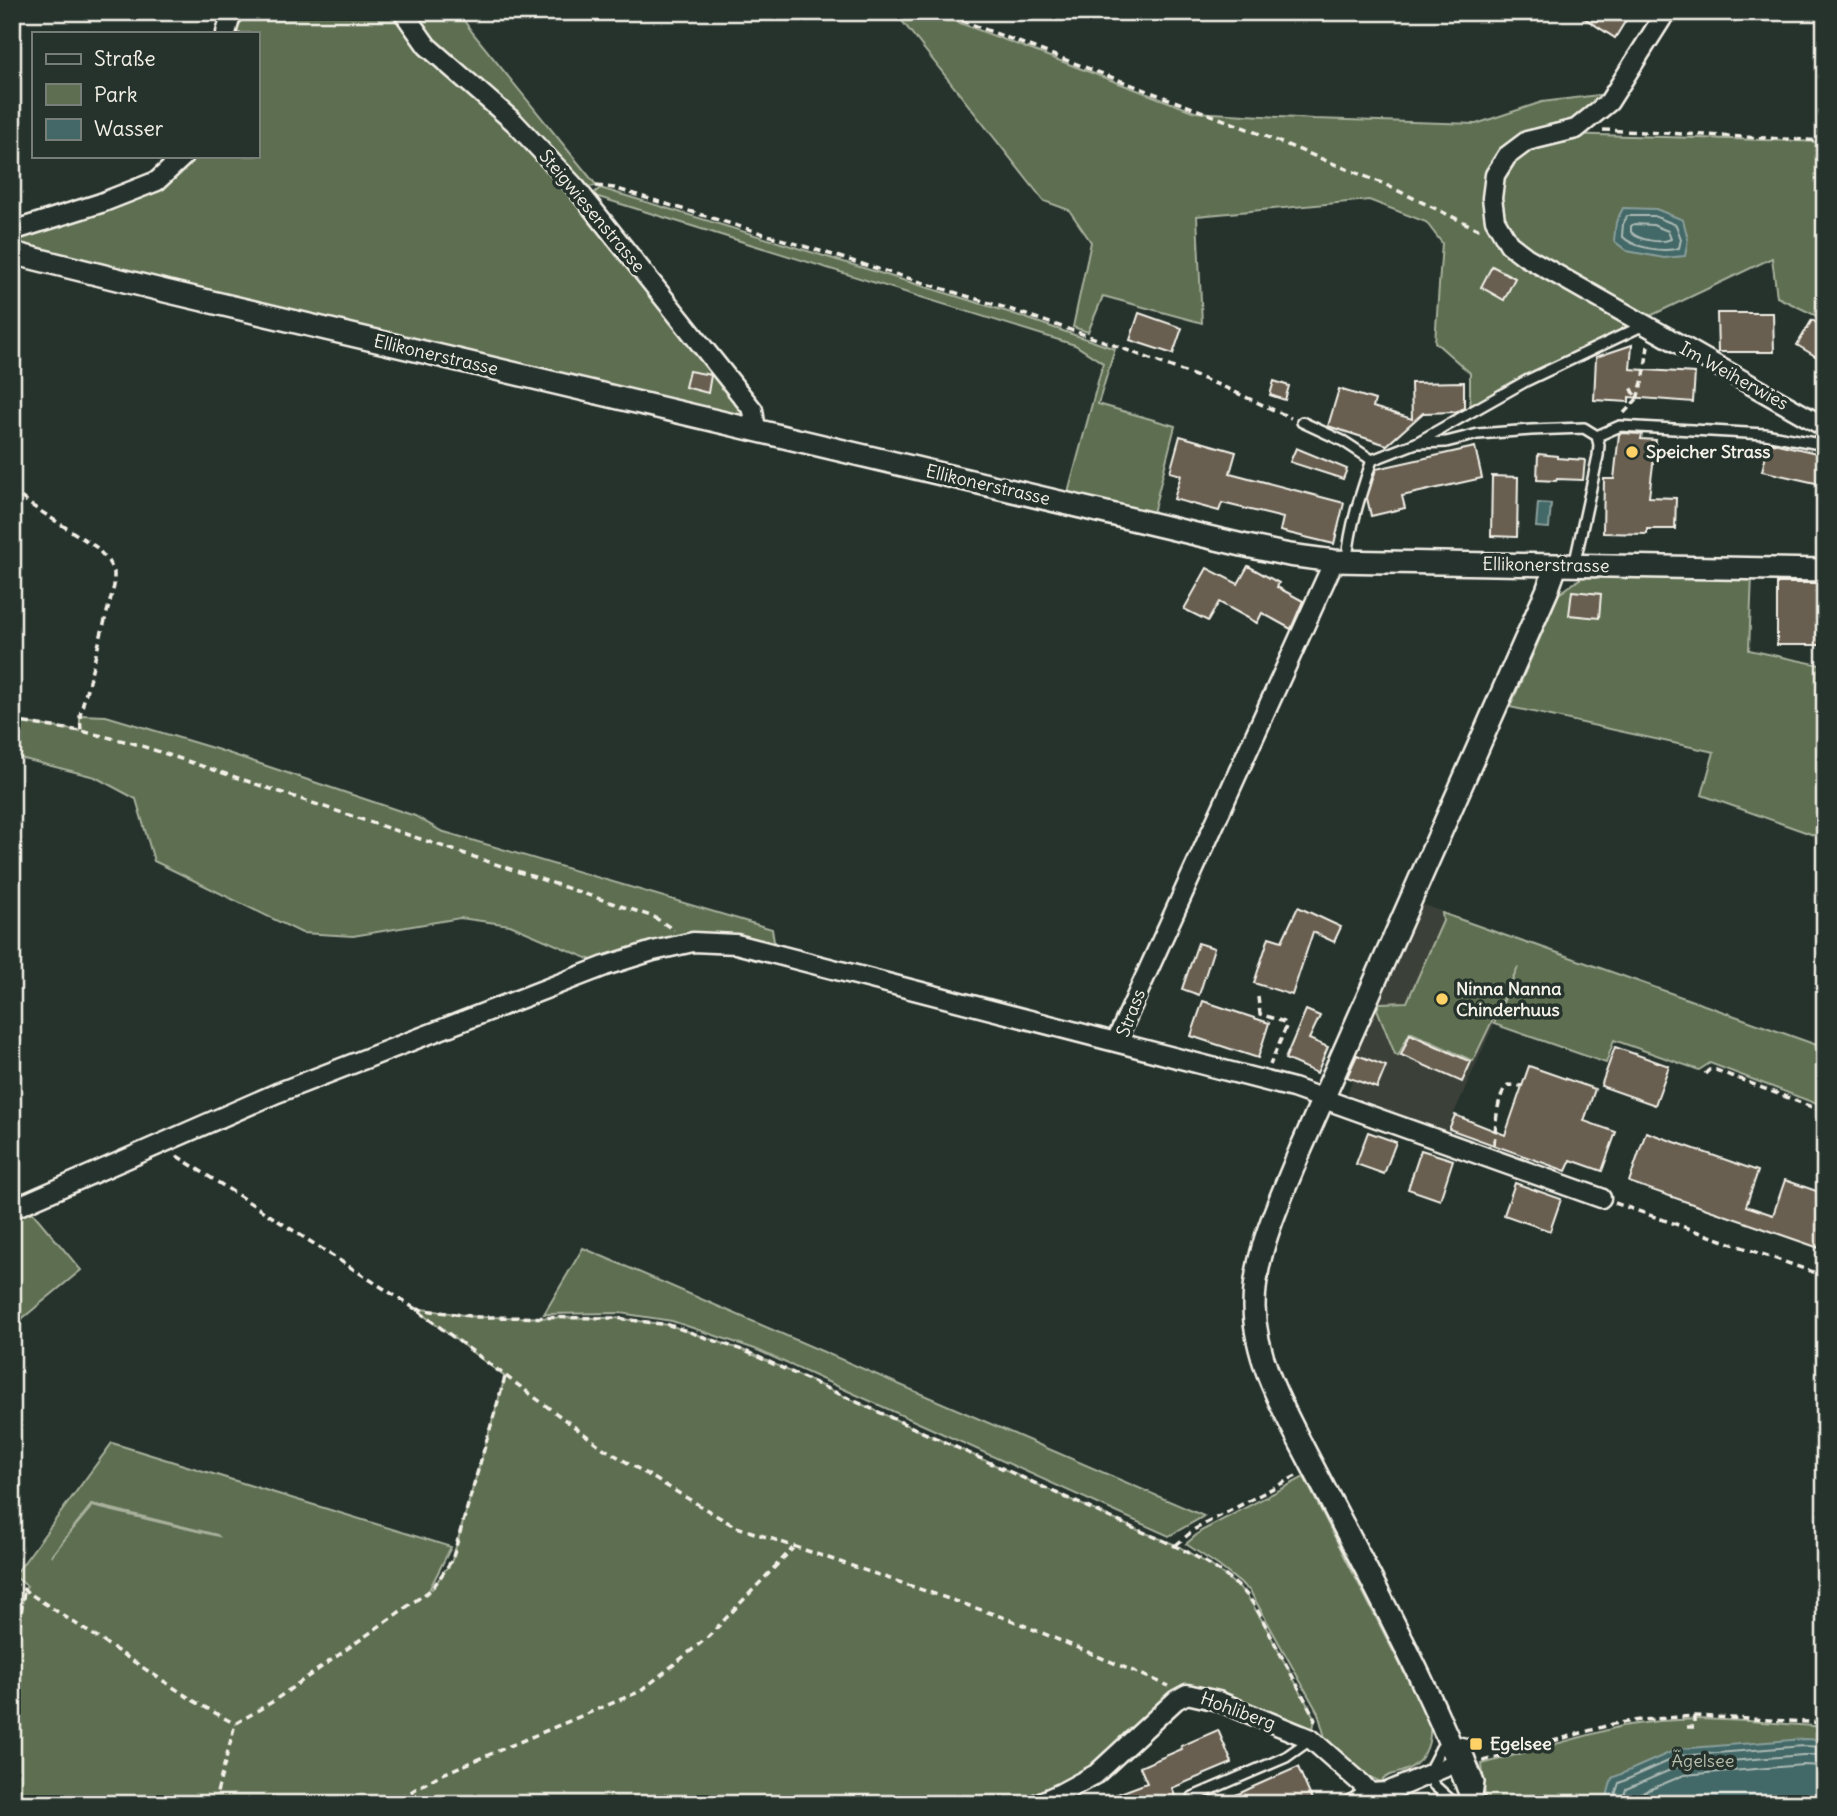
<svg xmlns="http://www.w3.org/2000/svg" width="1837" height="1816" viewBox="0 0 1837 1816" font-family="Delius,sans-serif">
  <style>
    .built { fill: #3a4038 }
    .green { fill: #5d6e51; stroke: #a8b09c; stroke-width: 2; fill-rule: evenodd }
    .water { fill: #436867; stroke: #8a9f9b; stroke-width: 2 }
    .lines { fill: none; stroke-linecap: round; stroke-linejoin: round }
    .shore { stroke: #adbab4; stroke-width: 2 }
    .building { fill: #675e51; stroke: #f4f1e8; stroke-width: 2 }
    .service-casing { stroke: #f4f1e8; stroke-width: 14 }
    .minor-casing { stroke: #f4f1e8; stroke-width: 23 }
    .tertiary-casing { stroke: #f4f1e8; stroke-width: 26 }
    .path { stroke: #f4f1e8; stroke-width: 3.5; stroke-dasharray: 7 5; stroke-linecap: butt }
    .service { stroke: #26332d; stroke-width: 9 }
    .minor { stroke: #26332d; stroke-width: 18 }
    .tertiary { stroke: #26332d; stroke-width: 21 }
    .poi-dot { fill: #ffd166; stroke: #26332d; stroke-width: 2.5 }
    .labels { text-anchor: middle; stroke-width: 7; stroke-linejoin: round; paint-order: stroke }
    .street-label { font-size: 18px; fill: #f4f1e8; stroke: #26332d }
    .poi-label { font-size: 18px; font-weight: bold; fill: #f4f1e8; stroke: #26332d; text-anchor: start }
    .park-label { font-size: 18px; fill: #b8bdac; stroke: #26332d }
  </style>
  <rect width="100%" height="100%" fill="#26332d"/>
  <filter id="ink" filterUnits="userSpaceOnUse"><feTurbulence type="fractalNoise" baseFrequency=".0143" numOctaves="2"/><feDisplacementMap in="SourceGraphic" scale="14" xChannelSelector="R" yChannelSelector="G"/><feConvolveMatrix kernelMatrix="1 2 1 2 8 2 1 2 1" color-interpolation-filters="sRGB"/></filter>
  <g filter="url(#ink)">
    <path class="built" d="M1422,904L1530,944L1446,1131L1347,1094L1352,1081L1346,1078L1355,1054Z"/>
    <g class="green">
      <path d="M232,12H458L472,32L597,186L577,188L753,410L756,430L12,253V231L101,203L184,156H257V33H226Z"/>
      <path d="M895,12H931L1195,112L1314,119L1476,124L1542,102L1606,94L1565,134L1825,142V320L1777,297L1772,258L1528,374L1470,410V373L1435,342L1442,243L1426,222L1369,200L1197,216L1202,323L1103,296L1088,332L1073,327L1091,242L1069,210L1044,201Z"/>
      <path d="M600,188L1008,312L1115,349L1098,404L1175,426L1153,513L1068,493L1103,363L1075,345L592,195Z"/>
      <path d="M1588,573L1752,575L1749,650L1825,666V839L1702,795L1714,752L1510,707L1559,594Z"/>
      <path d="M80,715L106,716L216,749L415,816L441,831L772,929L776,954L693,942L605,966L510,925L460,918L353,936L302,933L154,861L136,799L95,777L12,756V721L80,731Z"/>
      <path d="M1442,913L1529,944L1530,943L1825,1048V1107L1710,1063L1699,1070L1614,1040L1606,1063L1494,1024L1518,967L1473,1061L1410,1032L1398,1056L1395,1054L1377,1009L1380,1003L1407,1002L1443,921Z"/>
      <path d="M28,1207L81,1270L12,1327V1214Z"/>
      <path d="M583,1248L1204,1516L1169,1536L755,1349L672,1321L620,1313L544,1314Z"/>
      <path d="M414,1308L478,1317L616,1318L669,1325L745,1351L1133,1528L1176,1545L1218,1570L1246,1594L1263,1622L1315,1719L1311,1739L1187,1694L1096,1774L1036,1804H12V1683L24,1590L27,1586L14,1576L112,1443L451,1547L430,1588L432,1589L452,1560L505,1377ZM92,1504L217,1535L218,1536L92,1506L51,1556Z"/>
      <path d="M1304,1477L1430,1723C1432,1746 1423,1765 1401,1772C1393,1774 1386,1775 1381,1782L1361,1773L1326,1741L1318,1713L1250,1591L1219,1566L1186,1544L1201,1531Z"/>
      <path d="M1698,1719L1748,1721L1825,1727V1804H1486L1482,1764L1622,1726L1659,1721Z"/>
    </g>
    <g class="water">
      <path d="M1623,208L1656,209L1683,220L1688,239L1685,256L1664,258L1627,251L1614,241L1616,222Z"/>
      <path d="M1538,503L1551,504L1549,528L1536,527Z"/>
      <path d="M1803,1739L1825,1740V1804H1605L1612,1778L1678,1749Z"/>
    </g>
    <g class="lines">
      <g class="shore">
        <path d="M1627,216H1654L1676,225L1681,239L1679,248C1664,253 1633,248 1622,236L1623,224Z"/>
        <path d="M1634,224L1653,225L1668,231L1671,239C1661,244 1638,240 1631,232V226Z"/>
        <path d="M1612,1804L1619,1783L1680,1756L1803,1746L1825,1747"/>
        <path d="M1621,1804L1626,1789L1682,1765L1803,1755H1825"/>
        <path d="M1632,1804L1635,1796L1684,1775L1803,1765L1825,1766"/>
      </g>
    </g>
    <g class="building">
      <path d="M1575,12H1631L1615,38Z"/>
      <path d="M1492,266L1515,278L1504,300L1481,287Z"/>
      <path d="M1139,313L1182,328L1173,354L1130,340Z"/>
      <path d="M1717,313H1773L1774,352H1718Z"/>
      <path d="M1812,320L1825,328V362L1797,345Z"/>
      <path d="M1632,345L1630,369L1695,373L1693,402L1629,397V402L1594,400L1596,357Z"/>
      <path d="M689,371L711,375L708,393L685,387Z"/>
      <path d="M1274,381L1289,386L1285,400L1270,395Z"/>
      <path d="M1464,382V408L1456,412L1423,413L1387,445L1328,426L1339,389L1375,400L1373,407L1412,419L1411,383Z"/>
      <path d="M1621,433L1642,434L1641,439L1656,440L1649,497L1676,498L1675,529H1647V534L1603,533L1604,479H1614L1619,434Z"/>
      <path d="M1180,436L1236,452L1230,473L1344,503L1334,544L1280,531L1283,518L1222,503L1219,511L1174,499L1181,475L1170,472Z"/>
      <path d="M1769,442L1825,455V466L1820,484L1762,471Z"/>
      <path d="M1475,447L1482,478L1402,496L1405,508L1371,516L1367,498L1376,469Z"/>
      <path d="M1296,448L1347,469L1343,479L1290,462Z"/>
      <path d="M1538,454L1557,456V458L1585,460L1583,480L1557,479L1556,481L1537,480Z"/>
      <path d="M1492,476L1518,477L1517,537L1491,536Z"/>
      <path d="M1248,566L1279,583L1277,587L1303,601L1291,629L1262,613L1257,623L1219,602L1208,621L1184,609L1207,568L1238,584Z"/>
      <path d="M1777,583H1822V596H1825V620H1822V645H1777Z"/>
      <path d="M1572,591L1601,594L1599,618L1569,615Z"/>
      <path d="M1298,907L1341,927L1334,942L1313,932L1292,995L1254,983L1269,937L1282,941Z"/>
      <path d="M1198,943L1214,948L1199,995L1182,989Z"/>
      <path d="M1203,1001L1269,1023L1258,1058L1191,1036Z"/>
      <path d="M1306,1010L1320,1016L1309,1039L1328,1047L1317,1073L1285,1059Z"/>
      <path d="M1410,1034L1471,1062L1462,1082L1401,1055Z"/>
      <path d="M1615,1047L1669,1066L1655,1105L1601,1086Z"/>
      <path d="M1357,1055L1386,1066L1377,1088L1347,1077Z"/>
      <path d="M1529,1066L1595,1089L1584,1121L1616,1132L1602,1171L1571,1160L1566,1171L1449,1129L1455,1115L1505,1135Z"/>
      <path d="M1368,1132L1396,1142L1384,1174L1356,1164Z"/>
      <path d="M1646,1132L1758,1171L1746,1206L1773,1215L1785,1180L1825,1194V1250L1629,1182Z"/>
      <path d="M1421,1150L1453,1160L1440,1200L1408,1189Z"/>
      <path d="M1515,1183L1561,1199L1550,1231L1504,1215Z"/>
      <path d="M1218,1730L1232,1763L1172,1788L1178,1804H1096V1802L1147,1783L1140,1767L1182,1749L1181,1746Z"/>
      <path d="M1298,1767L1314,1804H1217L1255,1786Z"/>
    </g>
    <g class="lines">
      <defs>
        <g id="service">
          <path d="M1302,422L1343,441L1372,460"/>
          <path d="M1597,436L1620,426L1638,427L1765,434L1825,445"/>
          <path d="M1418,443L1446,442L1478,434L1531,430L1584,428L1597,436L1599,445L1598,456L1574,566"/>
          <path d="M1347,560C1350,525 1361,493 1372,460L1416,443L1526,381L1644,325"/>
          <path d="M1193,1797L1286,1757L1310,1740"/>
          <path d="M1455,1804L1434,1785L1428,1773L1441,1748L1449,1740L1464,1743L1479,1782L1477,1797"/>
        </g>
        <g id="minor">
          <path d="M403,12L427,46L514,122L576,188L753,410L756,430"/>
          <path d="M1666,12L1609,102L1576,129L1527,141L1507,156L1495,175L1492,198L1495,220L1509,244L1526,257L1825,427"/>
          <path d="M226,33L232,12"/>
          <path d="M12,231L101,203L157,181L184,156"/>
          <path d="M1116,1041L1334,561"/>
          <path d="M12,1209L277,1093L605,966L653,951L693,942L736,944L1293,1088L1601,1198"/>
          <path d="M1036,1804L1061,1793L1096,1774L1176,1700L1187,1694L1218,1701L1311,1739L1362,1784L1370,1793"/>
          <path d="M1353,1804L1370,1793L1387,1792L1458,1762"/>
        </g>
        <g id="tertiary">
          <path d="M12,253L165,291L1242,545L1289,555L1334,561L1825,570"/>
          <path d="M1474,1804C1440,1711 1396,1627 1351,1540C1335,1509 1318,1477 1302,1446C1280,1403 1255,1357 1254,1307C1254,1252 1280,1201 1300,1151L1547,591L1556,566"/>
        </g>
      </defs>
      <use href="#service" class="service-casing"/>
      <use href="#minor" class="minor-casing"/>
      <use href="#tertiary" class="tertiary-casing"/>
      <g class="path">
        <path d="M939,12L1240,126L1384,184L1482,231"/>
        <path d="M1603,130L1825,141"/>
        <path d="M596,186L614,188L1009,309L1103,341L1224,387L1291,418"/>
        <path d="M1637,399L1644,376L1648,346"/>
        <path d="M1624,413L1637,399L1630,385"/>
        <path d="M12,490L31,505L96,547L108,561L114,572V586L80,715L81,731"/>
        <path d="M12,721L81,731L133,743L654,917L674,930"/>
        <path d="M1258,997L1260,1014L1284,1022L1286,1027L1270,1065"/>
        <path d="M1705,1074L1709,1070H1716L1817,1109L1823,1114L1825,1121"/>
        <path d="M1825,1127L1822,1156L1825,1162"/>
        <path d="M1494,1144C1496,1128 1496,1095 1508,1085L1522,1086"/>
        <path d="M177,1156L414,1308L603,1448L734,1526L1011,1620L1169,1686"/>
        <path d="M1615,1203L1825,1276"/>
        <path d="M416,1309L478,1317L616,1318L669,1325L745,1351L1133,1528C1173,1544 1213,1561 1244,1592C1256,1604 1264,1623 1272,1638C1286,1665 1301,1691 1315,1719L1314,1722"/>
        <path d="M1176,1545L1195,1529L1298,1475"/>
        <path d="M12,1582L194,1701L235,1724"/>
        <path d="M12,1683L24,1591"/>
        <path d="M1687,1727H1694V1716"/>
        <path d="M1483,1761L1613,1724L1641,1720L1694,1716L1825,1723"/>
        <path d="M214,1804L235,1724L272,1702L432,1589L452,1560L505,1377"/>
        <path d="M390,1804L438,1776L641,1691L708,1637L793,1548"/>
      </g>
      <use href="#service" class="service"/>
      <use href="#minor" class="minor"/>
      <use href="#tertiary" class="tertiary"/>
    </g>
  </g>
  <g class="poi-dot">
    <circle cx="1632" cy="452" r="7"/>
    <circle cx="1442" cy="999" r="7"/>
    <rect x="1469" y="1737" width="14" height="14" rx="3.5"/>
  </g>
  <g class="labels">
    <g class="street-label">
      <text transform="translate(592 211) rotate(50)" y="6">Steigwiesenstrasse</text>
      <text transform="translate(436 355) rotate(13)" y="6">Ellikonerstrasse</text>
      <text transform="translate(1734 376) rotate(29)" y="6">Im Weiherwies</text>
      <text transform="translate(988 485) rotate(13)" y="6">Ellikonerstrasse</text>
      <text transform="translate(1546 565) rotate(1)" y="6">Ellikonerstrasse</text>
      <text transform="translate(1131 1013) rotate(-69)" y="6">Strass</text>
      <text transform="translate(1238 1711) rotate(20)" y="6">Hohliberg</text>
    </g>
    <g class="poi-label">
      <text x="1646" y="458">Speicher Strass</text>
      <text x="1456" y="995">Ninna Nanna<tspan x="1456" dy="21">Chinderhuus</tspan></text>
      <text x="1490" y="1750">Egelsee</text>
    </g>
    <g class="park-label">
      <text x="1703" y="1767">Ägelsee</text>
    </g>
  </g>
  <rect width="1837" height="1816" fill="none" stroke="#26332d" stroke-width="42"/>
  <rect x="21" y="21" width="1795" height="1774" fill="none" stroke="#f4f1e8" stroke-width="2.5" filter="url(#ink)"/>
  <rect x="32" y="32" width="228" height="126" fill="#26332d" stroke="#787f78" stroke-width="2"/>
  <rect x="46" y="54" width="35" height="10" fill="#26332d" stroke="#787f78" stroke-width="2"/>
  <text x="94" y="66" font-size="21" fill="#f4f1e8">Straße</text>
  <rect x="46" y="84" width="35" height="21" fill="#5d6e51" stroke="#787f78" stroke-width="2"/>
  <text x="94" y="102" font-size="21" fill="#f4f1e8">Park</text>
  <rect x="46" y="119" width="35" height="21" fill="#436867" stroke="#787f78" stroke-width="2"/>
  <text x="94" y="136" font-size="21" fill="#f4f1e8">Wasser</text>
</svg>
